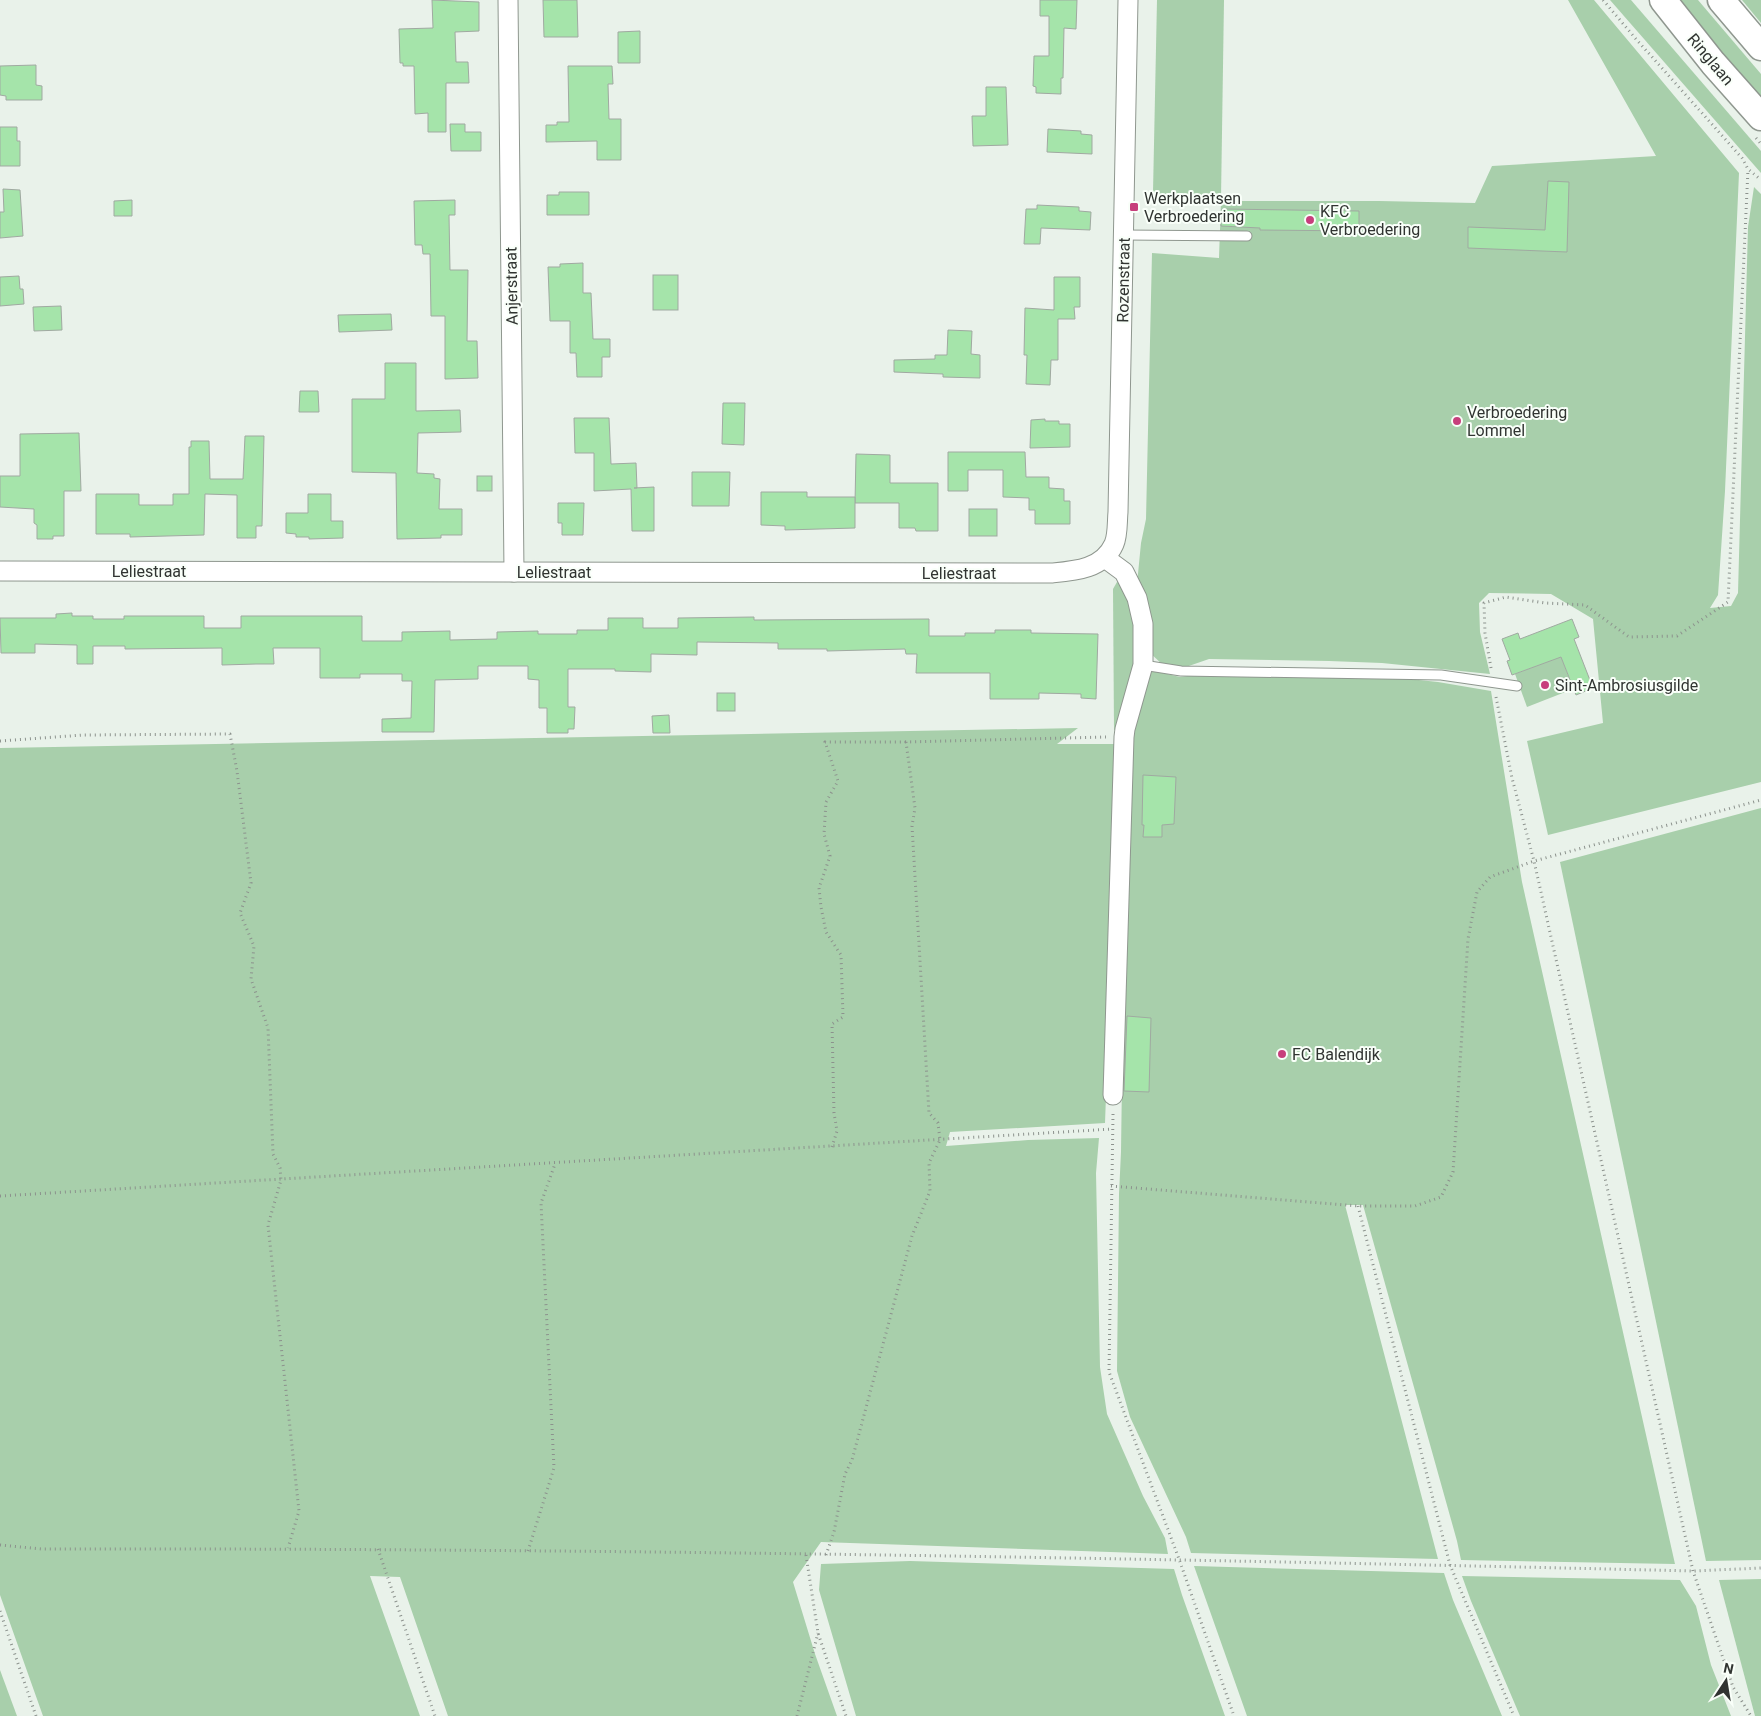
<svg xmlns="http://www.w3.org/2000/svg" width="1761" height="1716" viewBox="0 0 1761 1716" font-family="Roboto,sans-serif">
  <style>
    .green { fill: #a8cfab }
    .building { fill: #a5e4aa; stroke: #a0a9a1 }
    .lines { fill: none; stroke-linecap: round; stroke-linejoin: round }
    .service-casing { stroke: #8f978f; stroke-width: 11 }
    .minor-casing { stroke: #8f978f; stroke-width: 21 }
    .secondary-casing { stroke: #8f978f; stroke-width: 29 }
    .path { stroke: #8c928d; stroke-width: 3; stroke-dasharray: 1 4; stroke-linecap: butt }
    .service { stroke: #fff; stroke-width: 9 }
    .minor { stroke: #fff; stroke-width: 19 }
    .secondary { stroke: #fff; stroke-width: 26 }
    .poi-dot { fill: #c73f7c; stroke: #f9fff9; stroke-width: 2 }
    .labels { text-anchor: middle; stroke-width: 4; stroke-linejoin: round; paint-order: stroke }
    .street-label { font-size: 16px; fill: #303431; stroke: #f9fff9 }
    .poi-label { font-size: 16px; fill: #303431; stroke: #f9fff9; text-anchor: start }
  </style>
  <rect width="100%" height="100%" fill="#e9f2ea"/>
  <g class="green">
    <path d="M1157,0H1224L1221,198H1160L1153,192Z"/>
    <path d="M1568,0H1594L1739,173L1725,491L1718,595L1710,608L1731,606L1738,593L1748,227L1754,187L1761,194V782L1548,835L1527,741L1603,723L1593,619L1551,594L1489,593L1479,603L1480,632L1490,674L1382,663L1329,661L1209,659L1183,668L1164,666L1148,651L1137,584L1141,543L1146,519L1152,253L1219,258L1221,201H1379L1475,203L1492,166L1656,156Z"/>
    <path d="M1610,0H1631L1761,151V173Z"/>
    <path d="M1676,0H1698L1761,74V102Z"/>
    <path d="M1742,0H1761V23Z"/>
    <path d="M1117,582L1121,583L1138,623L1135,669L1122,727L1114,730L1113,589Z"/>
    <path d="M1561,656L1573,689L1527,707L1515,674Z"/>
    <path d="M1146,669L1180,677L1222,671H1333L1438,682L1491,691L1522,882L1675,1564L1461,1560L1457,1541L1363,1205H1345L1438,1559L1191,1553L1186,1537L1130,1417L1117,1371L1119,1194L1121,1152L1124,939L1130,734Z"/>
    <path d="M1078,728L1057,744H1119L1105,1123L950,1132L946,1146L1028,1140L1099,1138L1096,1173L1100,1367L1107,1414L1143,1496L1165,1538L1168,1554L821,1542L793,1582L815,1654L837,1716H448L400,1577L370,1576L420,1716H43L0,1595V748Z"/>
    <path d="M1761,808V1560L1706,1561L1560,862Z"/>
    <path d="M910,1561L1174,1569L1182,1595L1225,1716H856L819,1590L821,1564Z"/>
    <path d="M1194,1566L1444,1573L1453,1600L1502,1716H1247Z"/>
    <path d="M1462,1576L1680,1580L1696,1606L1711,1665L1731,1716H1520L1471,1601Z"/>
    <path d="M1761,1579V1716H1755L1719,1580Z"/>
    <path d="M0,1670L17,1716H0Z"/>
  </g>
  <g class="building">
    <path d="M432,0L479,2V31L455,32L456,62H468L469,83H446V132H428V113L415,114L414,66H403V63H400L399,29L433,28Z"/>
    <path d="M543,0H577L578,37H544Z"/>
    <path d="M1040,0H1077L1076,29L1064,28L1063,78H1061V94L1036,93V87L1033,86L1034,56H1049V16H1040Z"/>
    <path d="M640,31V63H618V32Z"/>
    <path d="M36,65V85L42,86V100H6V96L0,95V66Z"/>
    <path d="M568,66H612L613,84H608L609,119H621V160H597V141L546,142V125H557V122H569Z"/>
    <path d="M986,87H1006L1008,145L973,146L972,116H986Z"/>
    <path d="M450,124H465V132H481V151H451Z"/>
    <path d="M0,127H17V141H20V166H0Z"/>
    <path d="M1048,129L1081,131V134L1092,135V154L1047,152Z"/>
    <path d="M1548,181L1569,182L1567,252L1468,248V227L1545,230Z"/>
    <path d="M3,189L20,190L23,236L0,238V212H4Z"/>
    <path d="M559,192H589V215H547V195H559Z"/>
    <path d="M132,200V216H114V201Z"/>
    <path d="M455,200V215H449L450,270H468L467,341H477L478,378L445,379V316H431L430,254H423L422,245H415L414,201Z"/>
    <path d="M1037,205L1079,207V211L1091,212L1090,230L1041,228L1040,244H1024L1026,209H1037Z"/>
    <path d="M1222,209L1359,211V231L1260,230V228L1221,226Z"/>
    <path d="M583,263V293H591L593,339H610V357H602V377H577L576,353H570V321H550L548,267H560V264Z"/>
    <rect x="653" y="275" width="25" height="35"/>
    <path d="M19,276L20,289H23L24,304L0,306V277Z"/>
    <path d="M1054,277H1080V307H1074L1075,319H1058V360H1051L1050,385L1026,384L1027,355H1024L1025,308L1054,310Z"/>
    <path d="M61,306L62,330L34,331L33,307Z"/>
    <path d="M391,314L392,330L339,332L338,315Z"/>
    <path d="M948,330L972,331L971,354L980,355V378L943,377V374L894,372V360L935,359V355H947Z"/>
    <path d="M385,363H416V411L460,410L461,432L418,433L417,473L434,474V478L440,479L439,509H462V535H441V538L397,539L396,473L352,472V399H385Z"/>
    <path d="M300,391H318L319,412H299Z"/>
    <path d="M723,403H745L744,445L722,444Z"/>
    <path d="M574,418H609L611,464L636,463L637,488H634L654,487V531H632L631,489L594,491V453H575Z"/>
    <path d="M1045,419V421H1059V424H1070V447L1030,448L1031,420Z"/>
    <path d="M79,433L81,491H64V536H53V539H37V525L34,523V509L0,507V476H20V434Z"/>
    <path d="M245,436H264L262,526H256V538H237V495L205,494L204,535L130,537V534H96V494H139V505H173V494H189V447H191V441H209L210,479H243Z"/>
    <path d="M948,452H1025L1026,477H1049V488L1064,489V501H1070V524H1035V510H1029V498L1003,497V470H968V491H948Z"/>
    <path d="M856,454L890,455V483H938V531H916L915,528H899V503H855Z"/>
    <path d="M692,472H730L729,506H692Z"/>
    <rect x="477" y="476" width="15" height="15"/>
    <path d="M761,492H807V497H855V528L785,530V526L761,525Z"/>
    <path d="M308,494H331V521H343V538L309,539V537H296V534L286,533V513H308Z"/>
    <path d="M558,503H584L583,535H562V523H558Z"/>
    <rect x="969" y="509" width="28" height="27"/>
    <path d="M72,613V616H93V619H124V616H204V628H241V616H362V641H402V632L450,631V640L497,639V632L538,631V634H577V630H608V618H643V628H678V618L754,617V620L929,619V636H965V633H995V630H1031V633L1098,634L1096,699L1081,698V694L1039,693V699H990V673H916L917,654H906L905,649L827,651V649H778V643L697,642V655L651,654V672L615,671V669H568V707H575L574,729H568V733H547V708H539V680L528,679V666H478V679L435,680L434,732H382V719L411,718L412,681H402V674H360V678H320V648H273L274,664H256L222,665V648L125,649V646H93V664H77V645L35,644V653H1L0,618H56V614Z"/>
    <path d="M1572,619L1579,637L1574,639L1593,688L1576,695L1561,657L1512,675L1507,661L1510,660L1502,639L1518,633L1520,639Z"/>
    <rect x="717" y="693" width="18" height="18"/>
    <path d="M669,715L670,733H653L652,716Z"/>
    <path d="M1143,775L1176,777L1174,824L1162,825V837H1143L1144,825H1142Z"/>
    <path d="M1127,1016L1151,1018L1149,1092L1124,1091Z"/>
  </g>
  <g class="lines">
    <defs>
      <g id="service">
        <path d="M1124,235L1247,236"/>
        <path d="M1143,665L1181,671L1441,675L1517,686"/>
      </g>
      <g id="minor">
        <path d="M508,0L514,572"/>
        <path d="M1105,558L1124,572L1137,598L1143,624V665L1125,729L1124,737L1113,1095"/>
        <path d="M0,571L1052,573C1075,571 1103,569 1114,544C1118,535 1117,522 1118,512L1128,0"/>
      </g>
      <g id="secondary">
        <path d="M1663,0L1713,63L1761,117"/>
        <path d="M1721,0L1761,47"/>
      </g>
    </defs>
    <use href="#service" class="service-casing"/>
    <use href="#minor" class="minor-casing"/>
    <use href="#secondary" class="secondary-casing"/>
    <g class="path">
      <path d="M1603,0L1636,39L1742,158L1748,169L1761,180"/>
      <path d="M1756,138L1761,144"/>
      <path d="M1491,668L1485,633L1484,603L1506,597L1545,603L1585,605L1629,637L1677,636L1728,602L1748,169"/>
      <path d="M1496,697L1512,778L1534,861L1693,1571L1733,1687L1751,1716"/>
      <path d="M0,741L83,735L230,734L237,771L251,883L240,913L254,946L251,979L268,1028L273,1154L280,1168L281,1180L268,1225L299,1511L288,1548"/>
      <path d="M1113,1114L1109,1372L1179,1559L1234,1716"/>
      <path d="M832,1147L837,1131L834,1113L832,1024L843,1017L841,955L826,932L821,907L819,888L830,856L824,834L826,802L838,781L825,742H906"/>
      <path d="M1111,1186L1358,1206H1415L1441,1197L1453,1172L1468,939L1477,892L1490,877L1534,861L1761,800"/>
      <path d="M0,1196L1112,1129"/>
      <path d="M1358,1206L1450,1565L1514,1716"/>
      <path d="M0,1545L42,1549C592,1548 1143,1558 1693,1571L1761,1568"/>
      <path d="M378,1549L435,1716"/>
      <path d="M528,1551L554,1468L541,1203L555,1164"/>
      <path d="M806,1555L818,1633L846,1716"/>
      <path d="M826,1555L834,1532L845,1474L852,1460L912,1236L930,1191L929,1163L940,1140L938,1123L929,1113L912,826L915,808L906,742L1106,737"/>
      <path d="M0,1611L36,1716"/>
      <path d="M797,1716L818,1633"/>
    </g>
    <use href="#service" class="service"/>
    <use href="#minor" class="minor"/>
    <use href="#secondary" class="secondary"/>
  </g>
  <g class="poi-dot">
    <rect x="1129" y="202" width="10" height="10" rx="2.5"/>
    <circle cx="1310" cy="220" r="5"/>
    <circle cx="1457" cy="421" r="5"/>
    <circle cx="1545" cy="685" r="5"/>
    <circle cx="1282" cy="1054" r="5"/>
  </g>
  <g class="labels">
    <g class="street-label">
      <text transform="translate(1711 59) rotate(50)" y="6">Ringlaan</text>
      <text transform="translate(1123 280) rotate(-89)" y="6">Rozenstraat</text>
      <text transform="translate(511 286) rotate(-91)" y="6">Anjerstraat</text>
      <text x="149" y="577">Leliestraat</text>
      <text x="554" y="578">Leliestraat</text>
      <text x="959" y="579">Leliestraat</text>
    </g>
    <g class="poi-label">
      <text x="1144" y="204">Werkplaatsen<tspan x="1144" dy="18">Verbroedering</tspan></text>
      <text x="1320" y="217">KFC<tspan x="1320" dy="18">Verbroedering</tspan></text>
      <text x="1467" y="418">Verbroedering<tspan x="1467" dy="18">Lommel</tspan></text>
      <text x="1555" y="691">Sint-Ambrosiusgilde</text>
      <text x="1292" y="1060">FC Balendijk</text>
    </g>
  </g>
  <g transform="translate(1726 1681) rotate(12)" stroke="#f9fff9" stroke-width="4" paint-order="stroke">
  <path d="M0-4L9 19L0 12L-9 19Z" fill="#303431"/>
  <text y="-8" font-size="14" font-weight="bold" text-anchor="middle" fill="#303431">N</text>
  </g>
</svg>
